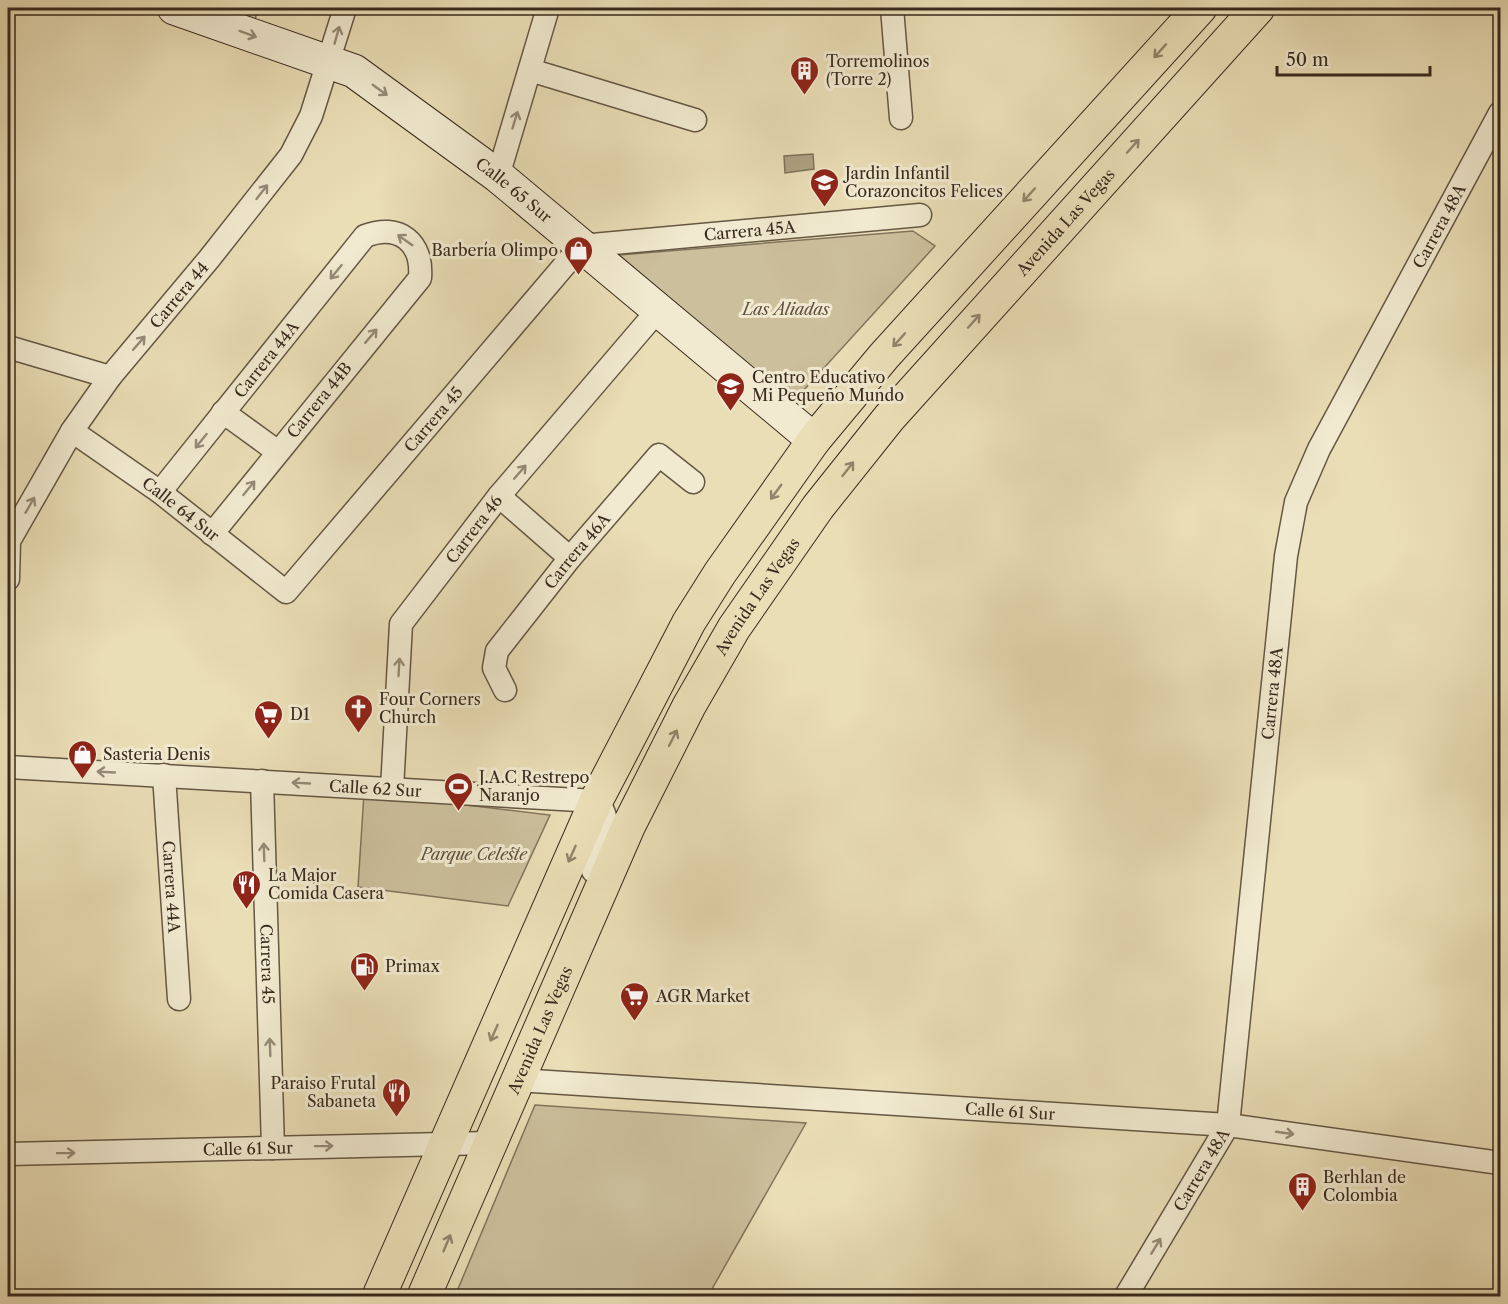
<svg xmlns="http://www.w3.org/2000/svg" width="1508" height="1304" viewBox="0 0 1508 1304" font-family="'Libre Caslon Text',serif">
  <style>
    .green { fill: #ccbf9c; stroke: #82745d; stroke-width: 1.5 }
    .water { fill: #aea182; stroke: #7f715a; stroke-width: 1.5 }
    .lines { fill: none; stroke-linecap: round; stroke-linejoin: round }
    .street-casing { stroke: #655744; stroke-width: 25 }
    .secondary-casing { stroke: #392a1e; stroke-width: 35 }
    .primary-casing { stroke: #392a1e; stroke-width: 35 }
    .street { stroke: #f1ead0; stroke-width: 22 }
    .secondary { stroke: #f1ead0; stroke-width: 33 }
    .primary { stroke: #eadeb6; stroke-width: 33 }
    .oneway { stroke: #958a77 }
    .oneway2 { stroke: #92846a }
    .labels { text-anchor: middle; stroke-width: 6; stroke-linejoin: round; paint-order: stroke }
    .poi-label { font-size: 16px; fill: #392a1e; stroke: #f1ead0; text-anchor: start }
    .street-label { font-size: 16px; fill: #392a1e; stroke: #f1ead0 }
    .park-label { font-size: 16px; font-style: italic; fill: #5e4f3e; stroke: #f1ead0 }
  </style>
  <rect width="100%" height="100%" fill="#eadeb6"/>
  <filter id="stains"><feTurbulence type="fractalNoise" baseFrequency=".00333" numOctaves="4"/><feColorMatrix values="0 0 0 0 .2 0 0 0 0 .09 0 0 0 0 .02 0 0 0 .5 -.17"/></filter>
  <radialGradient id="worn" r=".72"><stop offset=".6" stop-color="#630" stop-opacity="0"/><stop offset="1" stop-color="#630" stop-opacity=".3"/></radialGradient>
  <g class="green">
    <path d="M207,8H258L254,24Z"/>
    <path d="M913,231L935,246L792,403L619,255Z"/>
    <path d="M364,793L550,815L508,906L358,887Z"/>
    <path d="M535,1105L806,1123L708,1296H455Z"/>
  </g>
  <path class="water" d="M813,154L814,169L785,173L784,156Z"/>
  <g class="lines">
    <defs>
      <g id="street">
        <path d="M892,8L901,118"/>
        <path d="M530,70L695,120"/>
        <path d="M498,176L548,8"/>
        <path d="M8,347L110,377"/>
        <path d="M223,412L278,452"/>
        <path id="s1" d="M72,431L160,492L286,592L581,246L920,215"/>
        <path id="s2" d="M160,492L365,236C399,223 423,242 420,278L212,534"/>
        <path d="M499,496L570,558"/>
        <path id="s3" d="M8,579L9,541L72,431L110,377L209,259L291,155L311,116L345,8"/>
        <path id="s4" d="M505,690L494,668L497,651L570,558L659,455L693,482"/>
        <path id="s5" d="M8,767L596,801C616,821 602,849 593,871"/>
        <path id="s6" d="M164,775L179,999"/>
        <path id="s7" d="M262,781L273,1148"/>
        <path id="s8" d="M392,789L401,624L499,496L658,310"/>
        <path id="s9" d="M517,1080L1228,1125L1500,1163"/>
        <path id="s10" d="M8,1154L489,1143"/>
        <path id="s11" d="M1126,1296L1228,1125L1286,556L1296,502L1319,449L1500,113"/>
      </g>
      <g id="secondary">
        <path id="s12" d="M174,8L354,71L498,176L814,440"/>
      </g>
      <g id="primary">
        <path d="M379,1296L596,801L689,622L720,573L814,440L884,356L1200,8"/>
        <path id="s13" d="M424,1296L629,825L689,706L734,628L818,507L889,418L1258,8"/>
      </g>
    </defs>
    <use href="#street" class="street-casing"/>
    <use href="#secondary" class="secondary-casing"/>
    <use href="#primary" class="primary-casing"/>
    <use href="#street" class="street"/>
    <use href="#secondary" class="secondary"/>
    <use href="#primary" class="primary"/>
  </g>
  <defs><path id="oneway-shaft" d="M-6 0H5M1.5-3L5.5 0L1.5 3" fill="none" stroke-width="1.6" stroke-linecap="round" stroke-linejoin="round" transform="scale(1.5)"/></defs>
  <g class="oneway">
    <use href="#oneway-shaft" transform="translate(248 34) rotate(20)"/>
    <use href="#oneway-shaft" transform="translate(337 35) rotate(-74)"/>
    <use href="#oneway-shaft" transform="translate(380 90) rotate(36)"/>
    <use href="#oneway-shaft" transform="translate(515 120) rotate(-73)"/>
    <use href="#oneway-shaft" transform="translate(262 192) rotate(-52)"/>
    <use href="#oneway-shaft" transform="translate(405 240) rotate(-145)"/>
    <use href="#oneway-shaft" transform="translate(336 272) rotate(129)"/>
    <use href="#oneway-shaft" transform="translate(371 336) rotate(-50)"/>
    <use href="#oneway-shaft" transform="translate(139 343) rotate(-49)"/>
    <use href="#oneway-shaft" transform="translate(201 441) rotate(129)"/>
    <use href="#oneway-shaft" transform="translate(520 472) rotate(-49)"/>
    <use href="#oneway-shaft" transform="translate(249 488) rotate(-51)"/>
    <use href="#oneway-shaft" transform="translate(30 505) rotate(-60)"/>
    <use href="#oneway-shaft" transform="translate(399 667) rotate(-87)"/>
    <use href="#oneway-shaft" transform="translate(106 772) rotate(-177)"/>
    <use href="#oneway-shaft" transform="translate(301 783) rotate(-177)"/>
    <use href="#oneway-shaft" transform="translate(264 852) rotate(-92)"/>
    <use href="#oneway-shaft" transform="translate(270 1047) rotate(-92)"/>
    <use href="#oneway-shaft" transform="translate(1285 1133) rotate(8)"/>
    <use href="#oneway-shaft" transform="translate(324 1146) rotate(-1)"/>
    <use href="#oneway-shaft" transform="translate(66 1153) rotate(-1)"/>
    <use href="#oneway-shaft" transform="translate(1156 1246) rotate(-59)"/>
  </g>
  <g class="oneway2">
    <use href="#oneway-shaft" transform="translate(1160 51) rotate(132)"/>
    <use href="#oneway-shaft" transform="translate(1133 146) rotate(-48)"/>
    <use href="#oneway-shaft" transform="translate(1029 195) rotate(132)"/>
    <use href="#oneway-shaft" transform="translate(974 321) rotate(-48)"/>
    <use href="#oneway-shaft" transform="translate(899 340) rotate(132)"/>
    <use href="#oneway-shaft" transform="translate(848 469) rotate(-52)"/>
    <use href="#oneway-shaft" transform="translate(776 492) rotate(126)"/>
    <use href="#oneway-shaft" transform="translate(673 738) rotate(-63)"/>
    <use href="#oneway-shaft" transform="translate(572 854) rotate(114)"/>
    <use href="#oneway-shaft" transform="translate(494 1033) rotate(114)"/>
    <use href="#oneway-shaft" transform="translate(447 1243) rotate(-67)"/>
  </g>
  <defs>
    <symbol id="building-pin" viewBox="-11 -11 22 30"><path d="M0 17L-7.5 6A9.5 9.5 0 1 1 7.5 6Z" fill="#8f2418" stroke="#f1ead0"/><path d="M-4-6H4V6H1V3H-1V6H-4ZM-2.5-4.3h1.7v1.8h-1.7ZM.8-4.3h1.7v1.8H.8ZM-2.5-1h1.7V.8h-1.7ZM.8-1h1.7V.8H.8Z" fill="#fff"/></symbol>
    <symbol id="school-pin" viewBox="-11 -11 22 30"><path d="M0 17L-7.5 6A9.5 9.5 0 1 1 7.5 6Z" fill="#8f2418" stroke="#f1ead0"/><path d="M0-5L7-2L0 1L-7-2ZM-4 1L0 2.5L4 1V4Q0 6-4 4Z" fill="#fff"/></symbol>
    <symbol id="shop-pin" viewBox="-11 -11 22 30"><path d="M0 17L-7.5 6A9.5 9.5 0 1 1 7.5 6Z" fill="#8f2418" stroke="#f1ead0"/><path d="M-5-2.5h2.3a2.7 3.5 0 0 1 5.4 0H5L5.5 6h-11ZM-1.5-2.5h3a1.5 2.3 0 0 0-3 0Z" fill="#fff"/></symbol>
    <symbol id="church-pin" viewBox="-11 -11 22 30"><path d="M0 17L-7.5 6A9.5 9.5 0 1 1 7.5 6Z" fill="#8f2418" stroke="#f1ead0"/><path d="M-1.2-6h2.4v3.5h3.3v2.4h-3.3V6h-2.4V-.1h-3.3v-2.4h3.3Z" fill="#fff"/></symbol>
    <symbol id="supermarket-pin" viewBox="-11 -11 22 30"><path d="M0 17L-7.5 6A9.5 9.5 0 1 1 7.5 6Z" fill="#8f2418" stroke="#f1ead0"/><path d="M-6-5.5h2.5l.6 2H6L4.5 2H-2.5L-4.4-4H-6ZM-1.5 3.2a1.3 1.3 0 1 0 .1 0ZM3 3.2a1.3 1.3 0 1 0 .1 0Z" fill="#fff"/></symbol>
    <symbol id="stadium-pin" viewBox="-11 -11 22 30"><path d="M0 17L-7.5 6A9.5 9.5 0 1 1 7.5 6Z" fill="#8f2418" stroke="#f1ead0"/><path d="M0-5a6.5 5 0 1 0 0 10a6.5 5 0 1 0 0-10ZM-3.5-1.8h7v3.6h-7Z" fill="#fff"/></symbol>
    <symbol id="restaurant-pin" viewBox="-11 -11 22 30"><path d="M0 17L-7.5 6A9.5 9.5 0 1 1 7.5 6Z" fill="#8f2418" stroke="#f1ead0"/><path d="M-5-6h1v4h1v-4h1v4h1v-4h1v5L-1.5 .5V6h-2V.5L-5-1ZM5-6V6H3V1.5H1.5Q1.5-4 5-6Z" fill="#fff"/></symbol>
    <symbol id="fuel-pin" viewBox="-11 -11 22 30"><path d="M0 17L-7.5 6A9.5 9.5 0 1 1 7.5 6Z" fill="#8f2418" stroke="#f1ead0"/><path d="M-5.5-6h7V0h2V4h1.3V-2.5L3-4.5l.8-.8L6-3V5H2.5V1h-1V6h-7ZM-4.2-4.7v3.2H.2V-4.7Z" fill="#fff"/></symbol>
  </defs>
  <g fill-rule="evenodd">
    <use href="#building-pin" x="788" y="54" width="33" height="45"/>
    <use href="#school-pin" x="808" y="166" width="33" height="45"/>
    <use href="#shop-pin" x="562" y="234" width="33" height="45"/>
    <use href="#school-pin" x="714" y="370" width="33" height="45"/>
    <use href="#church-pin" x="342" y="692" width="33" height="45"/>
    <use href="#supermarket-pin" x="252" y="698" width="33" height="45"/>
    <use href="#shop-pin" x="66" y="738" width="33" height="45"/>
    <use href="#stadium-pin" x="442" y="770" width="33" height="45"/>
    <use href="#restaurant-pin" x="230" y="868" width="33" height="45"/>
    <use href="#fuel-pin" x="348" y="950" width="33" height="45"/>
    <use href="#supermarket-pin" x="618" y="980" width="33" height="45"/>
    <use href="#restaurant-pin" x="380" y="1076" width="33" height="45"/>
    <use href="#building-pin" x="1286" y="1170" width="33" height="45"/>
  </g>
  <g class="labels">
    <g class="poi-label">
      <text x="826" y="67">Torremolinos<tspan x="826" dy="18">(Torre 2)</tspan></text>
      <text x="845" y="179">Jardin Infantil<tspan x="845" dy="18">Corazoncitos Felices</tspan></text>
      <text x="558" y="256" text-anchor="end">Barbería Olimpo</text>
      <text x="752" y="383">Centro Educativo<tspan x="752" dy="18">Mi Pequeño Mundo</tspan></text>
      <text x="379" y="705">Four Corners<tspan x="379" dy="18">Church</tspan></text>
      <text x="290" y="720">D1</text>
      <text x="103" y="760">Sasteria Denis</text>
      <text x="479" y="783">J.A.C Restrepo<tspan x="479" dy="18">Naranjo</tspan></text>
      <text x="268" y="881">La Major<tspan x="268" dy="18">Comida Casera</tspan></text>
      <text x="385" y="972">Primax</text>
      <text x="656" y="1002">AGR Market</text>
      <text x="376" y="1089" text-anchor="end">Paraiso Frutal<tspan x="376" dy="18">Sabaneta</tspan></text>
      <text x="1323" y="1183">Berhlan de<tspan x="1323" dy="18">Colombia</tspan></text>
    </g>
    <g class="street-label">
      <text dy="6" stroke="none"><textPath href="#s12" startOffset="390">Calle 65 Sur</textPath></text>
      <text dy="6" stroke="none"><textPath href="#s13" startOffset="1262">Avenida Las Vegas</textPath></text>
      <text dy="6" stroke="none"><textPath href="#s11" startOffset="1137">Carrera 48A</textPath></text>
      <text dy="6" stroke="none"><textPath href="#s1" startOffset="892">Carrera 45A</textPath></text>
      <text dy="6" stroke="none"><textPath href="#s3" startOffset="338">Carrera 44</textPath></text>
      <text dy="6" stroke="none"><textPath href="#s2" startOffset="170">Carrera 44A</textPath></text>
      <text transform="translate(319 400) rotate(-51)" y="6">Carrera 44B</text>
      <text dy="6" stroke="none"><textPath href="#s1" startOffset="495">Carrera 45</textPath></text>
      <text dy="6" stroke="none"><textPath href="#s1" startOffset="134">Calle 64 Sur</textPath></text>
      <text dy="6" stroke="none"><textPath href="#s8" startOffset="285">Carrera 46</textPath></text>
      <text dy="6" stroke="none"><textPath href="#s4" startOffset="170">Carrera 46A</textPath></text>
      <text dy="6" stroke="none"><textPath href="#s13" startOffset="776">Avenida Las Vegas</textPath></text>
      <text dy="6" stroke="none"><textPath href="#s11" startOffset="633">Carrera 48A</textPath></text>
      <text dy="6" stroke="none"><textPath href="#s5" startOffset="368">Calle 62 Sur</textPath></text>
      <text dy="6" stroke="none"><textPath href="#s6" startOffset="112">Carrera 44A</textPath></text>
      <text dy="6" stroke="none"><textPath href="#s7" startOffset="183">Carrera 45</textPath></text>
      <text dy="6" stroke="none"><textPath href="#s13" startOffset="290">Avenida Las Vegas</textPath></text>
      <text dy="6" stroke="none"><textPath href="#s9" startOffset="494">Calle 61 Sur</textPath></text>
      <text dy="6" stroke="none"><textPath href="#s10" startOffset="240">Calle 61 Sur</textPath></text>
      <text dy="6" stroke="none"><textPath href="#s11" startOffset="147">Carrera 48A</textPath></text>
    </g>
    <g class="park-label">
      <text x="786" y="315">Las Aliadas</text>
      <text x="474" y="860">Parque Celeste</text>
    </g>
  </g>
  <rect width="1508" height="1304" fill="none" stroke="#eadeb6" stroke-width="30"/>
  <rect x="9" y="9" width="1490" height="1286" fill="none" stroke="#392a1e" stroke-width="3"/>
  <rect x="15" y="15" width="1478" height="1274" fill="none" stroke="#392a1e" stroke-width="1.5"/>
  <path d="M1277 66v9h153v-9" fill="none" stroke="#392a1e" stroke-width="3"/>
  <text x="1286" y="66" font-size="18" fill="#392a1e" stroke="#f1ead0" stroke-width="4.5" paint-order="stroke">50 m</text>
  <rect width="100%" height="100%" filter="url(#stains)"/>
  <rect width="100%" height="100%" fill="url(#worn)"/>
</svg>
